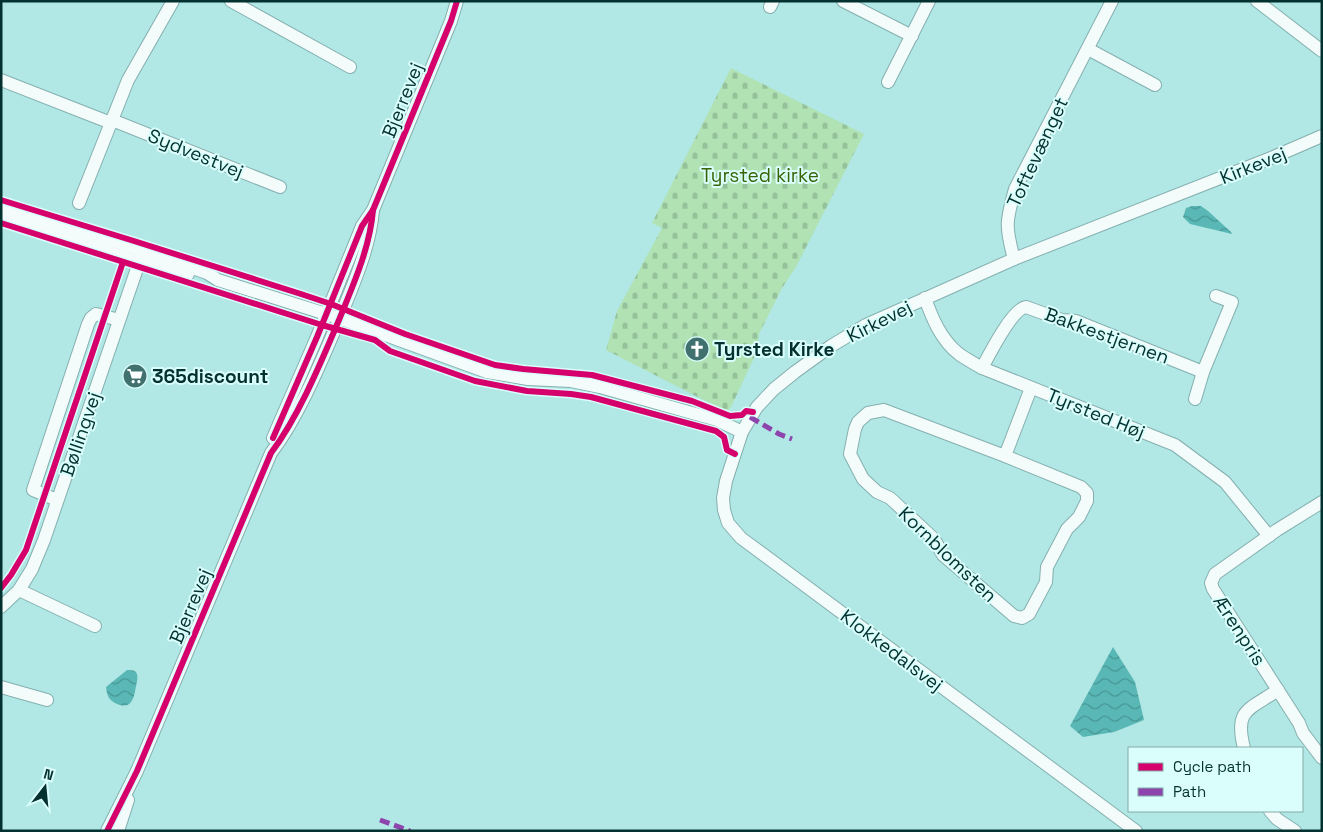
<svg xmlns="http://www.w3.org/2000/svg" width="1323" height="832" viewBox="0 0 1323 832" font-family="'Space Grotesk',sans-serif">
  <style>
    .cemetery { fill: url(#cemetery-stones) }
    .water { fill: url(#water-waves) }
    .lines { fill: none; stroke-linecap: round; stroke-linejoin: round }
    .minor-casing { stroke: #84b0af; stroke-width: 14 }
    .minor { stroke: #f3fbfb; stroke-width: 12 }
    .quiet { stroke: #8e44ad; stroke-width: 5; stroke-dasharray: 10 5; stroke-linecap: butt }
    .cycleway-casing { stroke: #dafefc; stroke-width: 9 }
    .cycleway { stroke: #d6006c; stroke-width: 6 }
    .labels { text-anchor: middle; stroke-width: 4; stroke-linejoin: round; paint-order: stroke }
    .street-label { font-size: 19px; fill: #033130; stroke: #dafefc }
    .park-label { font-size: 19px; fill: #3a6305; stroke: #dafefc }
    .poi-label { font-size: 19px; font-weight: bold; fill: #033130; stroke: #dafefc; text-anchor: start }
  </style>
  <defs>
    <pattern id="cemetery-stones" width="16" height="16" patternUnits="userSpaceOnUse" patternTransform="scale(1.25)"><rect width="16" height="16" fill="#b0e2b4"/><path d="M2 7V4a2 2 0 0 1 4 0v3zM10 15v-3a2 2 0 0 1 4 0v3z" fill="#96c29b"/></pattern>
    <pattern id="water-waves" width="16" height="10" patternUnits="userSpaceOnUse" patternTransform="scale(1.25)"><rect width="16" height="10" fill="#59b8b5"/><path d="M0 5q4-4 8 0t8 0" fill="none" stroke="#479694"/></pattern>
  </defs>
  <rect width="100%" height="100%" fill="#b1e7e5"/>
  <path class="cemetery" d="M731,68L864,134L796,267L782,288L759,334L758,344L754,358L731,407L727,412L606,350L617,311L662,228L652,223Z"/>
  <g class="water">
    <path d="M1192,206H1201L1208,211L1231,232L1232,234L1190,224L1183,217L1186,208Z"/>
    <path d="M1113,647L1135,682L1144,720L1114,732L1083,737L1070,726Z"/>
    <path d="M127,670C131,670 136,670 137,674C138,677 137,682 136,686C134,699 131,711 115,703C108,699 107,695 106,687Z"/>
  </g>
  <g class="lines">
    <defs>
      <g id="minor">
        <path d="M231,1L350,67"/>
        <path d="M843,1L912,36"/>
        <path d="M1257,1L1322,51"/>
        <path d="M770,7L773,1"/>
        <path d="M1088,49L1155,85"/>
        <path d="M1,80L111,123"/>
        <path d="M888,82L929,1"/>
        <path d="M112,120L280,187"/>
        <path d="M79,203L128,80L173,1"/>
        <path d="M1,206L143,251L207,273L218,280L339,318L487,372L528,379L571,381L600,387L717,420L742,432"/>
        <path d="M1,217L139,262L188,274"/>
        <path d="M1014,259C1005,226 1006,221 1015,189L1112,1"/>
        <path d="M925,298C932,318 941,340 959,354C966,359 975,364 982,368L1175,445L1225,482L1269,536"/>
        <path d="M982,368C989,355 1012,309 1026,307L1062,320L1076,321L1203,372"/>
        <path d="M1195,399L1203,372L1232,302L1216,296"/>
        <path d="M273,438L317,337L362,226L373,210L451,21L457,1"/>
        <path d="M1005,456L884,410L868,413L858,422L855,429L850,454L863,479L877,492L890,498L934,539L943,555L1014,616L1022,618L1029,614L1046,582L1047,567L1067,529L1079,517L1087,501V493L1081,487L1005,456L1031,388"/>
        <path d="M57,500L33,490L88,324L91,318L96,314L119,320"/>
        <path d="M1322,502L1277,530L1215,574L1211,583L1213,589L1299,723L1303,733L1322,758"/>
        <path d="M19,590L95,626"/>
        <path d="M1,607L19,590L32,569L44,540L143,251"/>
        <path d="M1,687L47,700"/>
        <path d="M1244,748C1234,709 1249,710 1278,690"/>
        <path d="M1270,811L1277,819L1295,831"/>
        <path d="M107,831L137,771L271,453C299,416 321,362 339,320C353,285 370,248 373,210"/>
        <path d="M118,831L128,800"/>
        <path d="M1136,831L741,538L728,523L724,510L723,498L726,481L742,432L757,407L774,389L795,372L831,346L866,325L1014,259L1271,158L1322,136"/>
      </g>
    </defs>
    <use href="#minor" class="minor-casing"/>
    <use href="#minor" class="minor"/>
    <g class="quiet">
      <path d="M750,417L779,434L792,439"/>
      <path d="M380,820L410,831"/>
    </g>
    <defs>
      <g id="cycleway">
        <path d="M1,200L134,241L301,294L331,304L405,334L495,365L523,369L592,375L692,401L730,416L742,415L746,411L753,412"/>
        <path d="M1,223L322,325L375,340L390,351L475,381L527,391L571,394L591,397L716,431L724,437L727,450L735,454"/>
        <path d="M273,438L317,337L362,226L373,210L451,21L457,1"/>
        <path d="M1,588L11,575L26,550L123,262"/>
        <path d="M107,831L137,771L271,453C299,416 321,362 339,320C353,285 370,248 373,210"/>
      </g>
    </defs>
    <use href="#cycleway" class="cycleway-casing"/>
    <use href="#cycleway" class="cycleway"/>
  </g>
  <defs>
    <symbol id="church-disc" viewBox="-11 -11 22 22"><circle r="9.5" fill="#40716f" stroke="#dafefc"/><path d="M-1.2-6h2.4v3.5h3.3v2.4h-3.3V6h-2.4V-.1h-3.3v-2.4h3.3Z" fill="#fff"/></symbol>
    <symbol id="supermarket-disc" viewBox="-11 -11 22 22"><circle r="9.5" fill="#40716f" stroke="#dafefc"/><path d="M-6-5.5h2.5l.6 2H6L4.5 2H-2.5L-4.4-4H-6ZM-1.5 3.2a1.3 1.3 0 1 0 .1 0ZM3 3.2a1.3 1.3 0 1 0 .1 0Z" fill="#fff"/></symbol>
  </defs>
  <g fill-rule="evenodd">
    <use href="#church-disc" x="683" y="335" width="28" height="28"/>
    <use href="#supermarket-disc" x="121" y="362" width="28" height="28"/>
  </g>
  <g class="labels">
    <g class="street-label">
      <text transform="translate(402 100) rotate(-68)" y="7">Bjerrevej</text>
      <text transform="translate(1037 152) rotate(-65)" y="7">Toftevænget</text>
      <text transform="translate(196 153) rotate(22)" y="7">Sydvestvej</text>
      <text transform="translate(1253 165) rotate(-22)" y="7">Kirkevej</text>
      <text transform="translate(879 321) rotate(-27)" y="7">Kirkevej</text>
      <text transform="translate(1107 335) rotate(20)" y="7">Bakkestjernen</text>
      <text transform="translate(1096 413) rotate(22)" y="7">Tyrsted Høj</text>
      <text transform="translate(80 434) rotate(-71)" y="7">Bøllingvej</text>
      <text transform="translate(948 554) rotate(44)" y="7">Kornblomsten</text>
      <text transform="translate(190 606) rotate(-67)" y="7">Bjerrevej</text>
      <text transform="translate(1240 630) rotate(57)" y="7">Ærenpris</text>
      <text transform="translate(892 650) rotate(37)" y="7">Klokkedalsvej</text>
    </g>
    <g class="park-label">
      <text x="760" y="182">Tyrsted kirke</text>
    </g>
    <g class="poi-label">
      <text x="714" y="356">Tyrsted Kirke</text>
      <text x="152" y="383">365discount</text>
    </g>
  </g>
  <rect width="1323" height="832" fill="none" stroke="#033130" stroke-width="5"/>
  <rect x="1128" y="747" width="175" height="65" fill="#dafefc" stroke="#84acaa"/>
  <rect x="1138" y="763" width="25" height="8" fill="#d6006c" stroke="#84acaa"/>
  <text x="1173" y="772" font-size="15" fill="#033130">Cycle path</text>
  <rect x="1138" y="788" width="25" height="8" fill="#8e44ad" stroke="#84acaa"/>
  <text x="1173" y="797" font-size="15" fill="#033130">Path</text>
  <g transform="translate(45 787) rotate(16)" stroke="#dafefc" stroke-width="4" paint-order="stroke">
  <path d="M0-4L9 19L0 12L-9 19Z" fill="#033130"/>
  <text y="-8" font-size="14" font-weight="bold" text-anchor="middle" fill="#033130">N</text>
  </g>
</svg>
